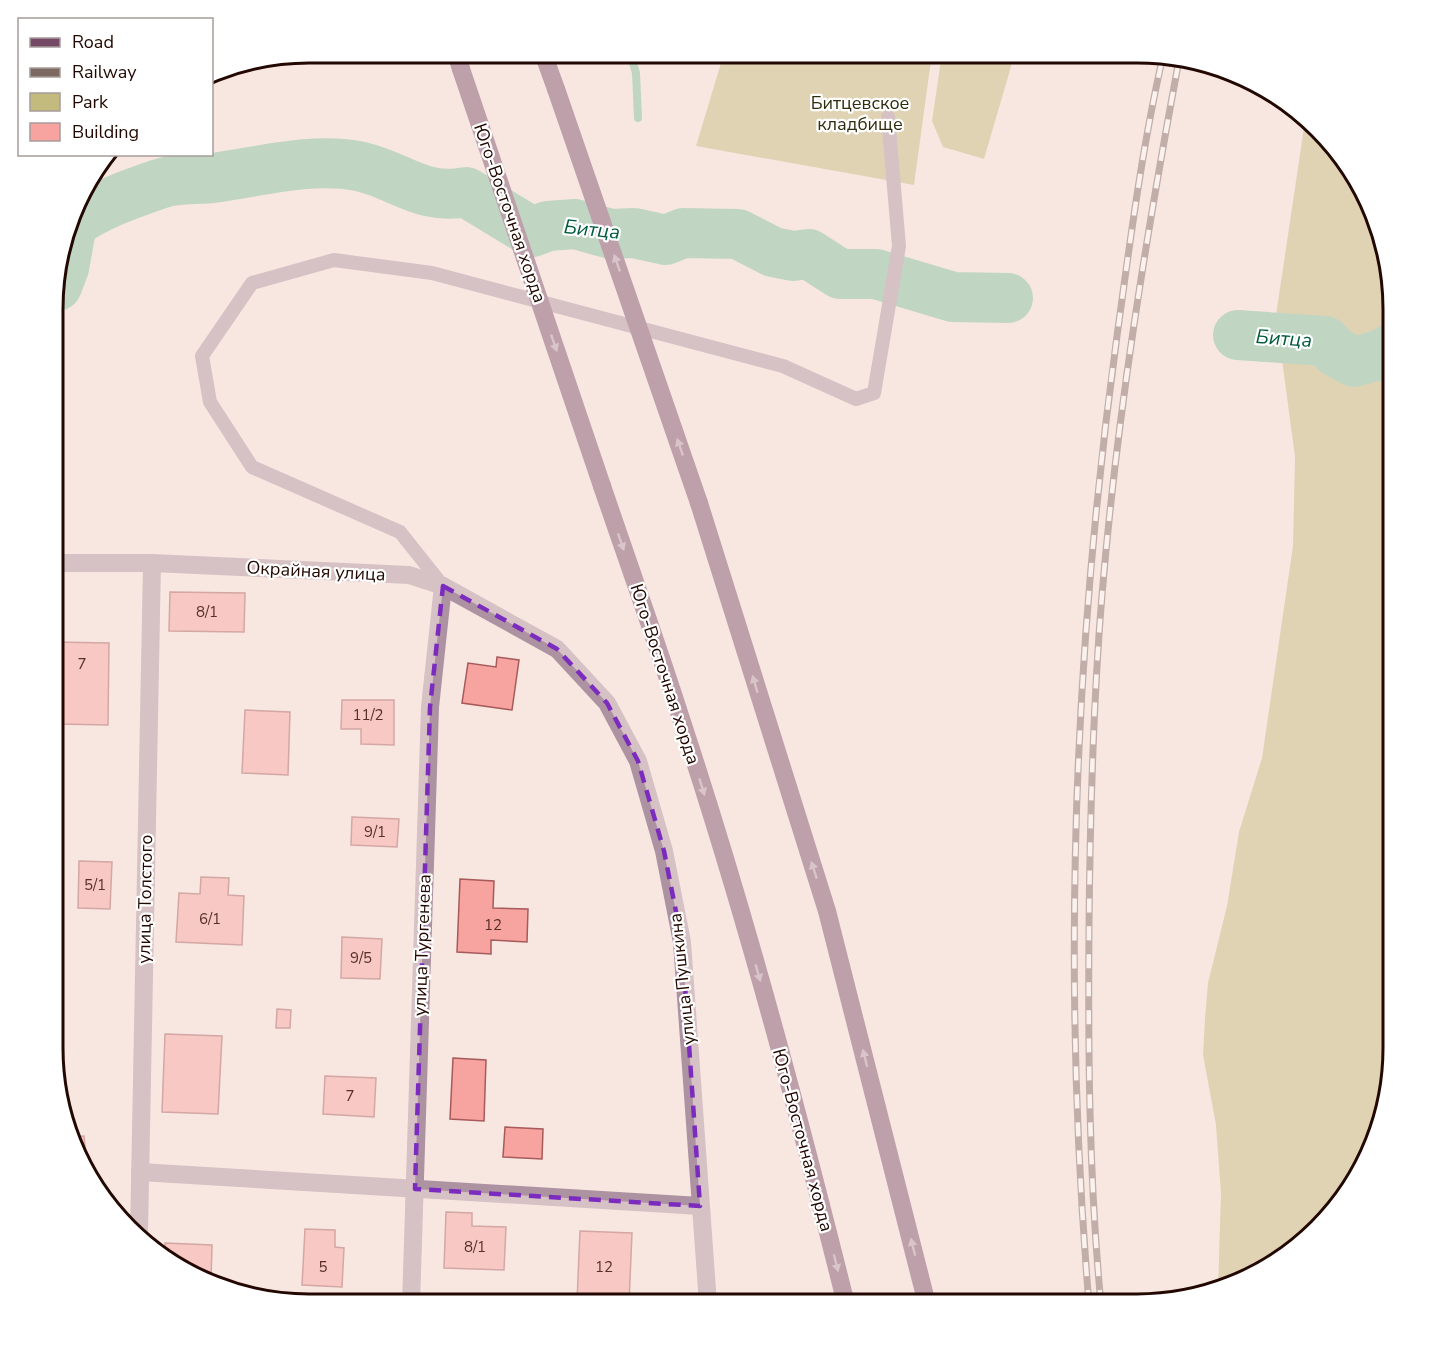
<svg xmlns="http://www.w3.org/2000/svg" width="1446" height="1357" viewBox="0 0 1446 1357" font-family="'Nunito Sans',sans-serif">
  <style>
    .green { fill: #c3ba7d }
    .lines { fill: none; stroke-linecap: round; stroke-linejoin: round }
    .stream { stroke: #7cc09e; stroke-width: 8 }
    .river { stroke: #7cc09e; stroke-width: 50 }
    .building { fill: #f7a3a0; stroke: #a65a59; stroke-width: 1.5 }
    .lane { stroke: #ad92a2; stroke-width: 14 }
    .street { stroke: #ad92a2; stroke-width: 18 }
    .primary { stroke: #764a66; stroke-width: 18 }
    .rail-casing { stroke: #7e6862; stroke-width: 7 }
    .rail { stroke: #fff; stroke-width: 4.5; stroke-dasharray: 14; stroke-linecap: butt }
    .primary-bridge { stroke: #764a66; stroke-width: 18 }
    .oneway { fill: #b49bab }
    .marked { fill: none; stroke: #7b2cbf; stroke-width: 4.5; stroke-dasharray: 12 8; stroke-linejoin: round }
    .labels { text-anchor: middle; stroke-width: 4.5; stroke-linejoin: round; paint-order: stroke }
    .number-label { font-size: 15px; fill: #572f29 }
    .park-label { font-size: 18px; fill: #302c0e; stroke: #fff }
    .street-label { font-size: 18px; fill: #220801; stroke: #fff }
    .water-label { font-size: 20px; font-style: italic; fill: #005c3c; stroke: #fff }
    .rim { fill: none; stroke: #220801; stroke-width: 3 }
  </style>
  <rect width="100%" height="100%" fill="#f8e7e1"/>
  <g class="green">
    <path d="M724,53H932L914,185L696,146Z"/>
    <path d="M942,53H1015L984,159L943,147L932,121Z"/>
    <path d="M1305,121L1330,140L1374,211L1393,292V1048L1367,1161L1306,1241L1235,1285L1218,1289L1221,1194L1216,1125L1203,1055L1205,1018L1208,983L1227,906L1239,832L1262,758L1293,546L1295,457L1276,315Z"/>
  </g>
  <g class="lines">
    <path class="stream" d="M630,53L636,73L638,118"/>
    <g class="river">
      <path d="M57,286L64,268L72,224C96,206 130,194 159,184C175,178 196,180 213,178C260,172 310,157 358,166C398,174 422,201 466,192L532,232L548,226L575,224L611,234L634,233L666,240L683,233L738,234L773,252L793,256L809,254L840,274H876L953,297L1008,298"/>
      <path d="M1238,335L1325,341L1336,352L1354,362L1379,355L1393,348"/>
    </g>
  </g>
  <g class="building">
    <path d="M170,592L245,593L244,632L169,631Z"/>
    <path d="M55,642L109,643L108,725L58,724Z"/>
    <path d="M497,657L519,660L512,710L462,703L468,663L496,667Z"/>
    <path d="M342,700H394V745L361,744V729H341Z"/>
    <path d="M245,710L290,712L288,775L242,773Z"/>
    <path d="M352,817L399,819L397,847L351,845Z"/>
    <path d="M79,861L112,862L110,909L78,908Z"/>
    <path d="M201,877L229,878L228,895L244,896L242,945L176,942L179,893L200,894Z"/>
    <path d="M460,879L494,881L493,908L528,909L527,942L491,940V954L457,952Z"/>
    <path d="M342,937L382,939L380,979L341,978Z"/>
    <path d="M277,1009L291,1010L290,1028H276Z"/>
    <path d="M165,1034L222,1036L218,1114L162,1112Z"/>
    <path d="M453,1058L486,1060L484,1121L450,1119Z"/>
    <path d="M325,1076L376,1078L374,1117L323,1114Z"/>
    <path d="M505,1127L543,1129L542,1159L503,1157Z"/>
    <path d="M84,1136L87,1167H85L72,1146L70,1137Z"/>
    <path d="M446,1212L472,1213V1226L506,1227L504,1270L444,1268Z"/>
    <path d="M305,1229L335,1230V1247L344,1248L342,1287L302,1285Z"/>
    <path d="M580,1231L632,1233L629,1303L577,1301Z"/>
    <path d="M165,1243L212,1245L211,1282L196,1278L165,1254Z"/>
    <path d="M315,1297L367,1299V1304H315Z"/>
  </g>
  <g class="lines">
    <path class="lane" d="M443,586L400,532L252,467L210,402L202,356L252,283L334,260L432,273L783,366L856,399L874,393L899,246L888,117"/>
    <g class="street">
      <path d="M56,563H152L409,575L443,586L557,649L607,703L638,761L664,851L682,942L708,1304"/>
      <path d="M140,1172L700,1206"/>
      <path d="M139,1234L152,563"/>
      <path d="M411,1304L430,707L443,586"/>
    </g>
    <g class="primary">
      <path d="M456,53L461,69"/>
      <path d="M543,53L556,89"/>
      <path d="M602,486C630,568 659,649 685,731C747,920 798,1112 846,1304"/>
      <path d="M699,503L827,911L927,1304"/>
    </g>
    <defs>
      <g id="rail">
        <path d="M1089,1304C1062,982 1073,656 1117,336C1130,242 1142,147 1163,56"/>
        <path d="M1101,1304C1089,1179 1088,1053 1089,927C1090,817 1093,705 1102,595C1117,415 1146,237 1179,60"/>
      </g>
    </defs>
    <use href="#rail" class="rail-casing"/>
    <use href="#rail" class="rail"/>
    <g class="primary-bridge">
      <path d="M461,69L602,486"/>
      <path d="M556,89L699,503"/>
    </g>
  </g>
  <defs><path id="oneway-solid" d="M-6-.8H1V-3.2L6.5 0L1 3.2V.8H-6Z" transform="scale(1.5)"/></defs>
  <g class="oneway">
    <use href="#oneway-solid" transform="translate(617 263) rotate(-109)"/>
    <use href="#oneway-solid" transform="translate(554 343) rotate(71)"/>
    <use href="#oneway-solid" transform="translate(680 447) rotate(-109)"/>
    <use href="#oneway-solid" transform="translate(621 542) rotate(71)"/>
    <use href="#oneway-solid" transform="translate(755 684) rotate(-107)"/>
    <use href="#oneway-solid" transform="translate(702 787) rotate(73)"/>
    <use href="#oneway-solid" transform="translate(814 870) rotate(-108)"/>
    <use href="#oneway-solid" transform="translate(758 973) rotate(74)"/>
    <use href="#oneway-solid" transform="translate(865 1058) rotate(-104)"/>
    <use href="#oneway-solid" transform="translate(913 1247) rotate(-104)"/>
    <use href="#oneway-solid" transform="translate(836 1263) rotate(76)"/>
  </g>
  <path d="M0 0H1446V1357H0ZM443,586L557,649L607,703L638,761L664,851L682,942L700,1206L415,1189L430,707Z" fill="#f8e7e1" fill-opacity=".55" fill-rule="evenodd"/>
  <path class="marked" d="M443,586L557,649L607,703L638,761L664,851L682,942L700,1206L415,1189L430,707Z"/>
  <g class="labels">
    <g class="number-label">
      <text x="207" y="617">8/1</text>
      <text x="82" y="669">7</text>
      <text x="368" y="720">11/2</text>
      <text x="375" y="837">9/1</text>
      <text x="95" y="890">5/1</text>
      <text x="210" y="924">6/1</text>
      <text x="493" y="930">12</text>
      <text x="361" y="963">9/5</text>
      <text x="350" y="1101">7</text>
      <text x="475" y="1252">8/1</text>
      <text x="323" y="1272">5</text>
      <text x="604" y="1272">12</text>
    </g>
    <g class="park-label">
      <text x="860" y="109">Битцевское<tspan x="860" dy="21">кладбище</tspan></text>
    </g>
    <g class="street-label">
      <text transform="translate(510 213) rotate(71)" y="6">Юго-Восточная хорда</text>
      <text transform="translate(316 571) rotate(3)" y="6">Окрайная улица</text>
      <text transform="translate(665 674) rotate(72)" y="6">Юго-Восточная хорда</text>
      <text transform="translate(145 899) rotate(-89)" y="6">улица Толстого</text>
      <text transform="translate(422 945) rotate(-88)" y="6">улица Тургенева</text>
      <text transform="translate(682 979) rotate(-96)" y="6">улица Пушкина</text>
      <text transform="translate(803 1140) rotate(75)" y="6">Юго-Восточная хорда</text>
    </g>
    <g class="water-label">
      <text transform="translate(592 229) rotate(6)" y="7">Битца</text>
      <text transform="translate(1284 338) rotate(4)" y="7">Битца</text>
    </g>
  </g>
  <path d="M0 0H1446V1357H0ZM309 63H1137A246 246 0 0 1 1383 309V1048A246 246 0 0 1 1137 1294H309A246 246 0 0 1 63 1048V309A246 246 0 0 1 309 63Z" fill="#fff" fill-rule="evenodd"/>
  <path class="rim" d="M309 63H1137A246 246 0 0 1 1383 309V1048A246 246 0 0 1 1137 1294H309A246 246 0 0 1 63 1048V309A246 246 0 0 1 309 63Z"/>
  <rect x="18" y="18" width="195" height="138" fill="#ffffff" stroke="#a79c99" stroke-width="1.5"/>
  <rect x="30" y="38" width="30" height="9" fill="#764a66" stroke="#a79c99" stroke-width="1.5"/>
  <text x="72" y="48" font-size="18" fill="#220801">Road</text>
  <rect x="30" y="68" width="30" height="9" fill="#7e6862" stroke="#a79c99" stroke-width="1.5"/>
  <text x="72" y="78" font-size="18" fill="#220801">Railway</text>
  <rect x="30" y="93" width="30" height="18" fill="#c3ba7d" stroke="#a79c99" stroke-width="1.5"/>
  <text x="72" y="108" font-size="18" fill="#220801">Park</text>
  <rect x="30" y="123" width="30" height="18" fill="#f7a3a0" stroke="#a79c99" stroke-width="1.5"/>
  <text x="72" y="138" font-size="18" fill="#220801">Building</text>
</svg>
